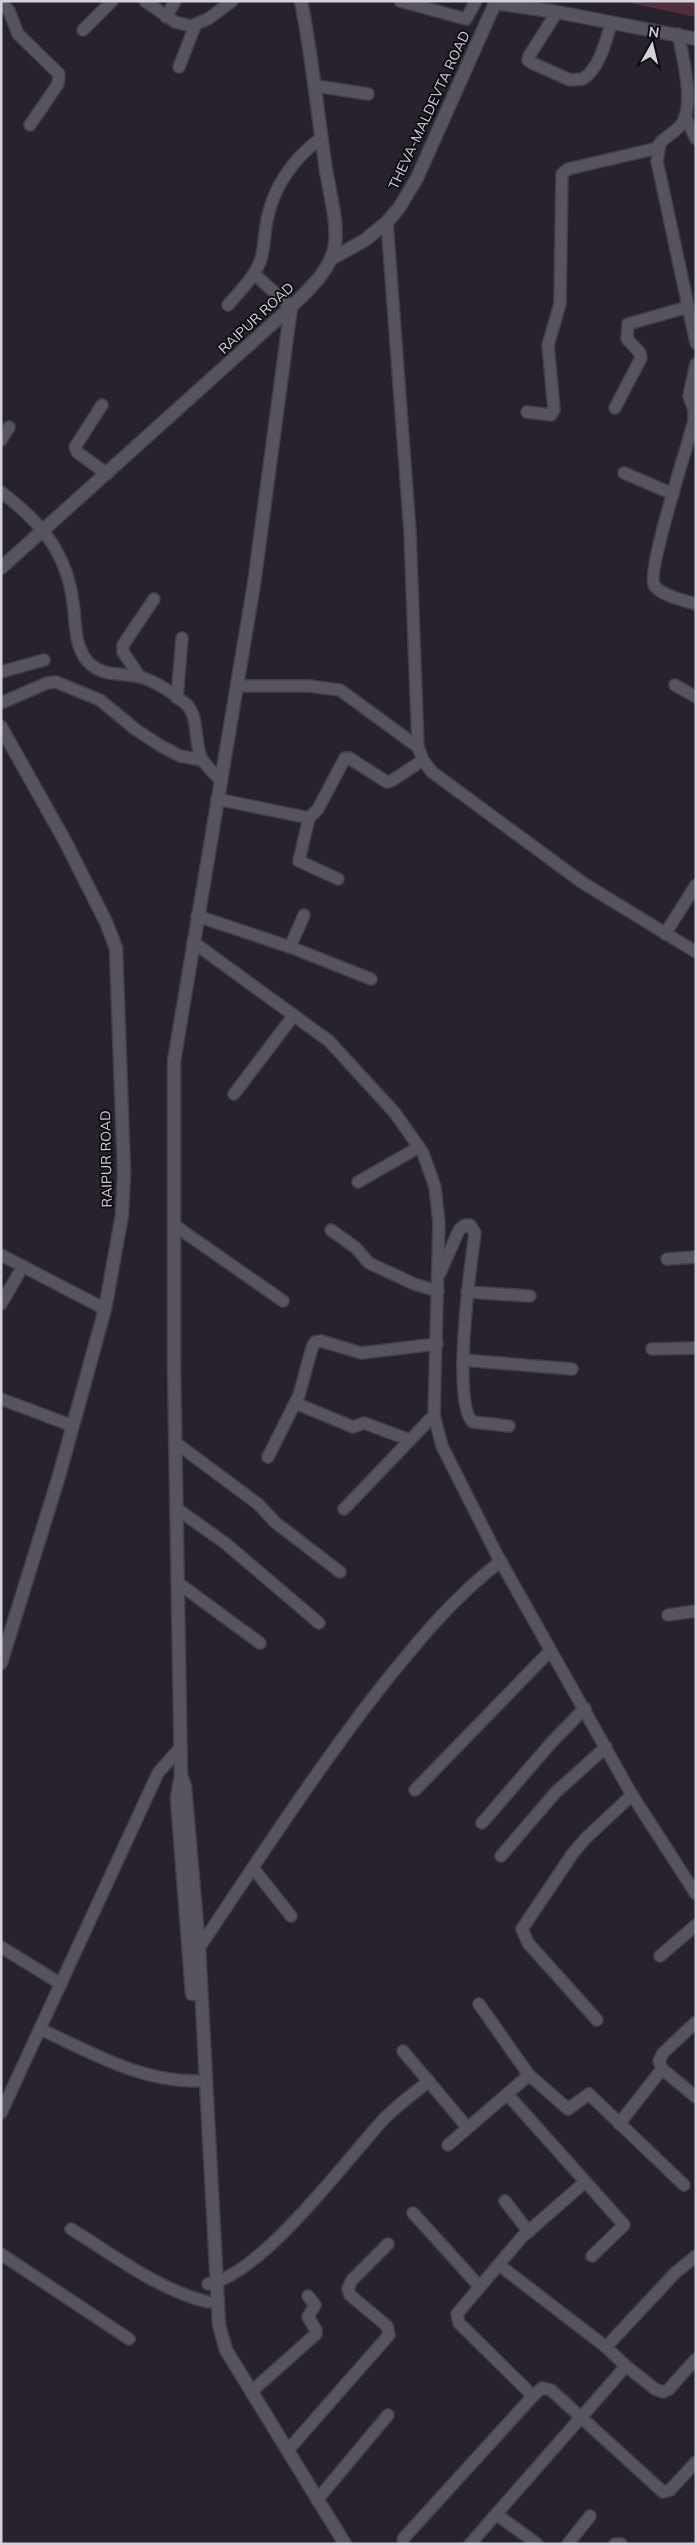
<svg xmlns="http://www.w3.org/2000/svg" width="697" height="2545" viewBox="0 0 697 2545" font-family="Mulish,sans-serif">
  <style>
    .green { fill: #512d3e }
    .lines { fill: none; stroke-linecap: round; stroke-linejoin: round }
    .street-casing { stroke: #433f49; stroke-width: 14 }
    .secondary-casing { stroke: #433f49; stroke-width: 15 }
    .street { stroke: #57535f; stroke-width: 11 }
    .secondary { stroke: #57535f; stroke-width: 12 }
    .labels { text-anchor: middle; stroke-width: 4; stroke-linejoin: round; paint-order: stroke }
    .street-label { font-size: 14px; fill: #d4d1d9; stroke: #0f0d12 }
  </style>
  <rect width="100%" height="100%" fill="#27222e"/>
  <path class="green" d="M620,1H696V17Z"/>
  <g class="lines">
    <defs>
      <g id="street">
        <path d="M145,1L175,22L191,26L208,19L232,1"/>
        <path d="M400,1L466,19L476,1"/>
        <path d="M1,2L9,11L18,34L59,74L58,84L30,125"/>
        <path d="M557,12L529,56L528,60L532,63L570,80L583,79C600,67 605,43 611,24"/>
        <path d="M166,17L175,1"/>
        <path d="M83,30L112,1"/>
        <path d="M678,34C683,57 694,102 683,122C678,131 666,136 660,143L657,161L696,343"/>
        <path d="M179,67L195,26"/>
        <path d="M316,86L368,94"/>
        <path d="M685,116L696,139"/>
        <path d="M387,222L410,532L418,747L423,760L432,772L583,883L696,952"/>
        <path d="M254,274L291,307"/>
        <path d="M228,305C239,292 253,279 260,262C265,248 264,234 267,220C274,185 293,159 321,138"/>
        <path d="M102,405L75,447L77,452L107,474"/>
        <path d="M615,408L641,358L640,353L627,339L628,324L688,307"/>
        <path d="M527,412L551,415L554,410L548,345L560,304L562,174L568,169L658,148"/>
        <path d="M1,440L9,427"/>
        <path d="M624,473L673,494"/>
        <path d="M1,492C41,522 67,553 73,603C76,621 74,642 85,658C99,678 120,672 140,677C155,681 174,694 186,704C199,715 194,742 201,757C205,766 215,774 221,781"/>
        <path d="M696,604C684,600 661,596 654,585C647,570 688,444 694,421V410L689,396L696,364"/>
        <path d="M1,672L44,660"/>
        <path d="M140,677L123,652V645L154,599"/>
        <path d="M675,685L696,697"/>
        <path d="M237,686H309L340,690L418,747"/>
        <path d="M177,698L182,638"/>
        <path d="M1,703L47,683L56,682L100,700L135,729L161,746L180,756L202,760"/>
        <path d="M217,799L309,818L318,809L345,758H349L387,782L393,780L423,760"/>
        <path d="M309,818L299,861L338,879"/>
        <path d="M197,916L290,947L371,979"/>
        <path d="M665,934L696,885"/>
        <path d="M193,942L329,1041L395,1113L423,1153L435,1187L439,1223L434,1415L442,1446L497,1555L632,1795L696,1894"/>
        <path d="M290,947L304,915"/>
        <path d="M234,1094L294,1015"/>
        <path d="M358,1182L419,1147"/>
        <path d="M174,1225L283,1301"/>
        <path d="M331,1230L356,1248L369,1263L414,1284L438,1291"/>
        <path d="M1,1255L105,1309"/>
        <path d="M667,1259L696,1257"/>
        <path d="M440,1273L459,1230L465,1225H470L475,1233C471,1262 451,1406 473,1422L509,1426"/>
        <path d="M467,1292L530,1296"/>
        <path d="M1,1304L23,1266"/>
        <path d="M652,1349L696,1348"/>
        <path d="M463,1360L572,1369"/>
        <path d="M1,1399L73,1426"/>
        <path d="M295,1403L353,1427L364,1423L410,1440"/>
        <path d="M176,1443L258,1504L276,1523L340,1572"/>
        <path d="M268,1457L299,1395L312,1348L315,1342L321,1341L361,1353L437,1344"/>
        <path d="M177,1509L225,1543L319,1623"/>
        <path d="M344,1509L434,1415"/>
        <path d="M178,1583L260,1643"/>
        <path d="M668,1615L696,1611"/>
        <path d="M415,1790L550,1651"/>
        <path d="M482,1823L551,1743L585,1708"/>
        <path d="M501,1856L555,1793L606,1747"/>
        <path d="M253,1868L291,1916"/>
        <path d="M1,1947L61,1984"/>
        <path d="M199,1948C256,1863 312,1777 374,1696C413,1647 450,1600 501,1561"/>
        <path d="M660,1956L696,1925"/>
        <path d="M479,2004L529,2075L568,2109L589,2094L684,2185"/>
        <path d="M597,2020L528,1943L522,1929L573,1853L587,1837L632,1795"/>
        <path d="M696,2022L663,2053L659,2061L662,2069L696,2097"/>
        <path d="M40,2029C90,2052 141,2082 197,2081"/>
        <path d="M403,2051L467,2127"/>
        <path d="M508,2095L624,2225L592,2256"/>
        <path d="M1,2113L158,1773L180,1748"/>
        <path d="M619,2124L662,2069"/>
        <path d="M448,2145L529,2075"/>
        <path d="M505,2201L529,2232"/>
        <path d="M413,2213L480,2287"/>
        <path d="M71,2229C114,2255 158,2290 208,2302"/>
        <path d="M1,2254L129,2339"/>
        <path d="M208,2284C261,2275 344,2163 382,2121C396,2106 413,2094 429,2081"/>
        <path d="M606,2347L675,2273L696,2256"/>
        <path d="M626,2366L655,2389L663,2392L669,2389L696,2359"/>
        <path d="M252,2391L316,2334V2330L308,2317L315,2305L308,2296"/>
        <path d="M533,2396L459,2323L457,2314L522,2237L585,2182"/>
        <path d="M288,2450L389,2335L387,2326L350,2295L348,2289L352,2280L388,2244"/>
        <path d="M317,2500L388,2415"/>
        <path d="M496,2514L537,2544"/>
        <path d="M403,2539L533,2396L542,2388L551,2390L663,2492L670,2490L696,2462"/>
        <path d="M470,2544L626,2366L606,2347L499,2265"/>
        <path d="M568,2544L590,2516"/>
        <path d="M615,2544H621"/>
      </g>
      <g id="secondary">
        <path d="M495,3L557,12L696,39"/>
        <path d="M331,259L365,240L387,222L399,208L417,178L496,1"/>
        <path d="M291,307L254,584L174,1061V1366L181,1775L185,1787L199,1948L219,2325L226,2350L345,2544"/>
        <path d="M1,568L291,307C307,291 328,273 334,250C340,226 328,188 325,163C317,109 312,55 301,1"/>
        <path d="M1,727L65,841L106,922L116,948L124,1173L122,1215L105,1309L59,1476L1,1663"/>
        <path d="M180,1780L177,1798L192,1994"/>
      </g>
    </defs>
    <use href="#street" class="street-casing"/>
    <use href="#secondary" class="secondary-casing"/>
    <use href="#street" class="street"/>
    <use href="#secondary" class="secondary"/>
  </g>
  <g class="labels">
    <g class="street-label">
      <text transform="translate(429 110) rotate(-65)" y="5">THEVA-MALDEVTA ROAD</text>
      <text transform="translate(256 318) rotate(-43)" y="5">RAIPUR ROAD</text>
      <text transform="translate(106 1159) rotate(-91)" y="5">RAIPUR ROAD</text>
    </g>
  </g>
  <rect width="697" height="2545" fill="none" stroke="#d4d1d9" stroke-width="5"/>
  <g transform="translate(652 45) rotate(8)" stroke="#0f0d12" stroke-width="4" paint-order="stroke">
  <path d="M0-4L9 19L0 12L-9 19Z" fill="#d4d1d9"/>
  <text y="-8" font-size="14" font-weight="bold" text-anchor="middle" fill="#d4d1d9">N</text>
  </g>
</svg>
